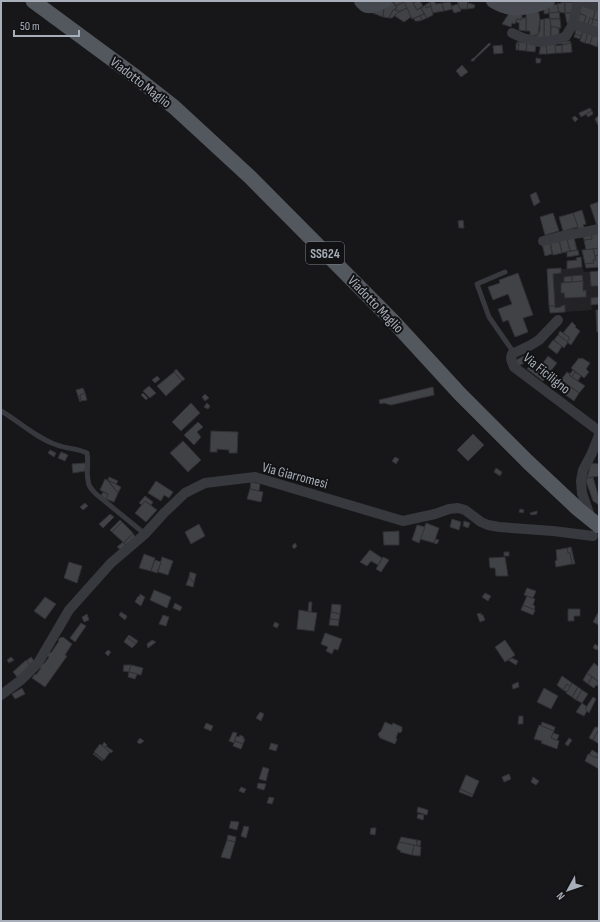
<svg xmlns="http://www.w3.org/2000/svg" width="600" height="922" viewBox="0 0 600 922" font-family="'Sofia Sans Condensed',sans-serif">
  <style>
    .built { fill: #232326 }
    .building { fill: #414246; stroke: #313135 }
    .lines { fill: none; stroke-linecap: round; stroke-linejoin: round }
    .service { stroke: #37393f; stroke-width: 5 }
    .minor { stroke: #37393f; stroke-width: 10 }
    .secondary { stroke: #45494f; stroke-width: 14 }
    .primary-bridge { stroke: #53575e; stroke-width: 15 }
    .labels { text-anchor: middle; stroke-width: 4; stroke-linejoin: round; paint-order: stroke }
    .shield { fill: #121214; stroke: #7b8088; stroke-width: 1 }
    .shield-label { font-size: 13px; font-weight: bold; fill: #a8afba }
    .street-label { font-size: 14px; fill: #a8afba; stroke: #121214 }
  </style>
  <rect width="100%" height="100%" fill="#171719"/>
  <path class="built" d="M582,267L584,272L599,271V304L591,305L592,310L550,313L547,269H567Z"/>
  <g class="building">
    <path d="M393,1H403L404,2L396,6Z"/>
    <path d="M403,1H412L417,10L421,8L424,14L412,19Z"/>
    <path d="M417,1H420L423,6L417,10L413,3Z"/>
    <path d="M432,1H434L436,4L442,3L444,11L432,13L430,2Z"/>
    <path d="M457,1H467L468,3L467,9H460Z"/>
    <path d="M393,2L397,8L393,10L389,18L383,17L384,6Z"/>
    <path d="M404,2L407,8L399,12L398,10L396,11L395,9L397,8L396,6Z"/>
    <path d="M430,2L431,6L426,8L425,5Z"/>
    <path d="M450,2L453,9L444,11L442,3Z"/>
    <path d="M565,2V13L559,12L557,4Z"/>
    <path d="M565,2L575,3L573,13H565Z"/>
    <path d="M468,3L475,5L474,8L467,9Z"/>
    <path d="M458,4L461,11L454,13L451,6Z"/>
    <path d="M557,4L559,12L549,13L548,6Z"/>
    <path d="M580,4L596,9L593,19L590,18L587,27L583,25L586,16L578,13Z"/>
    <path d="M425,5L426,8L431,6L433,15L427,18L421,8Z"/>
    <path d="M384,6L383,17L370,12Z"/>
    <path d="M407,8L411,17L404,22L395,16L399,12Z"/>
    <path d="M538,8L540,20L538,35L530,36V31H526V14Z"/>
    <path d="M549,8V13L544,14V9Z"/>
    <path d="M395,9L396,11L398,10L399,12L392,18H389L393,10Z"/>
    <path d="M596,9L599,11V21L593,19Z"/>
    <path d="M510,12L521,14L522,15V18L521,20L517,19L515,24L512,23L511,27L502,24Z"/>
    <path d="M559,12L560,19H550L549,13Z"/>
    <path d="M565,13H573L571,24L567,23Z"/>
    <path d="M578,13L586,16L583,25L576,23Z"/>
    <path d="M424,14L427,18L422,20L420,16Z"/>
    <path d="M420,16L422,20L419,21H415L414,18Z"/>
    <path d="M522,18H526V31L519,30V23L516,22L517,19L521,20Z"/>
    <path d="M550,18L551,38H544V19Z"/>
    <path d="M590,18L593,19L591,28L587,27Z"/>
    <path d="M544,19V38H536V35H538L540,29V20Z"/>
    <path d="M550,19H560L561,28H557L556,27H551Z"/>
    <path d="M593,19L599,21V28L598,27L597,30L591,28Z"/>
    <path d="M551,27H556L557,28H559V37L551,38Z"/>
    <path d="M576,29L583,31L581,36L575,34Z"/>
    <path d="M583,31L588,32L585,43L580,41Z"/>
    <path d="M588,32L593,34L590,44L585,43Z"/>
    <path d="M575,34L581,36L580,39L574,37Z"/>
    <path d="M593,34L599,36L597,47L590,44Z"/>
    <path d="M570,41L571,43L562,45V42Z"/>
    <path d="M517,42L527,43L526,51L518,50L519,44H516Z"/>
    <path d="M489,43L491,44L475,59L474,61H471L472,59L474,58Z"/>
    <path d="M527,43L536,44L535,52L526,51Z"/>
    <path d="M555,43L556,53L547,54L546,44Z"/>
    <path d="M571,43L572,52L562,53V45Z"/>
    <path d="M516,44H519L518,50H516Z"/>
    <path d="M541,44H546L547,54H539Z"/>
    <path d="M502,45L503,53L494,54L493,46Z"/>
    <path d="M562,45V53H556L555,46Z"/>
    <path d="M536,58L541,59L540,63H536Z"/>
    <path d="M462,65L468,72L461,77L456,71Z"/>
    <path d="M590,108L592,111L581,117L579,113Z"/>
    <path d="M592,111L593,114L588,117L586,114Z"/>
    <path d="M575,116L578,119L575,122L572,118Z"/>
    <path d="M598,116L599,118L598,125L595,119Z"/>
    <path d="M536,192L540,202L534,206L530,195Z"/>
    <path d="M598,202L599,225L597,226L590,205Z"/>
    <path d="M582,210L586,224L583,225L585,229L579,231L573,213Z"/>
    <path d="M553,213L559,231L545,235L540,217Z"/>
    <path d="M573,213L578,227L563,231L559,217Z"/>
    <path d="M463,220L464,228H459L458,221Z"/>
    <path d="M599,232V248L586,250L584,240L592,239L591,234Z"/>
    <path d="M591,234L592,239L584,240L583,236Z"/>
    <path d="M567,238L570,251L562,253L559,240Z"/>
    <path d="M574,238L577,250L570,251L567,239Z"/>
    <path d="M559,240L562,253L553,255L550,242Z"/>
    <path d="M550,242L552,254L545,256L542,244Z"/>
    <path d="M599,248V255L595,256L593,249Z"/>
    <path d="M593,249L596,260H593L594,263L585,264L582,250Z"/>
    <path d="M578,250L579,255L567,257V252Z"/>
    <path d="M599,255V267L586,268L585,264L594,263L593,260H596L595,256Z"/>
    <path d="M581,257L582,267L567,269V261L577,260L576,258Z"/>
    <path d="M561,268V273L553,274L555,306H549L547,269Z"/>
    <path d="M599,271V286H591L590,272Z"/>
    <path d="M518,273L533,315L523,318L528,332L515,337L508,320L503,322L498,309L512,304L508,294L493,300L488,287L500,283L499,280Z"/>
    <path d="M582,275L583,281L572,282V276Z"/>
    <path d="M572,276V282H564V277Z"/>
    <path d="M583,281V291L586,290V297L565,298L564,293H561V283Z"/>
    <path d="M599,297V304L591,305V298Z"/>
    <path d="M565,305V312L550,313L549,306H555V308L561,307V306Z"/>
    <path d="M596,310H599V332H597Z"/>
    <path d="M572,322L576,326L575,327L580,331L571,345L567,342L570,338L563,333Z"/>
    <path d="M560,331L570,338L567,342L558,335Z"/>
    <path d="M558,335L568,342L564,348L554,340Z"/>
    <path d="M553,340L562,346L557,354L548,347Z"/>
    <path d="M528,354L531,360L518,366L516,360Z"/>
    <path d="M548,356L557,363L543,381L527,369L532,363L536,366L535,367L541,372L543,369L540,367Z"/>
    <path d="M579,358L581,359L582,358L590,363L586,369L589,372L584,378L571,368Z"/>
    <path d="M537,364L543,369L541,372L535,367Z"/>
    <path d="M176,369L185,379L182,381L174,372Z"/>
    <path d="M573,370L575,372L572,377L569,375Z"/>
    <path d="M174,372L182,381L166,396L157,386Z"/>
    <path d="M567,372L570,374L569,375L585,386L579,393L561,380Z"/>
    <path d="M575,372L581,376L578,381L572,377Z"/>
    <path d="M157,376L160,379L155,383L152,380Z"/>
    <path d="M561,380L579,393L574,401L556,388Z"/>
    <path d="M149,386L156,393L150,398L143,391Z"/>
    <path d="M433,387L434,395L391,405L384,403L380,404L379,400Z"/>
    <path d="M83,388L85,393L80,395L81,401L80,402L76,390Z"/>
    <path d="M85,393L87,400L81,401L80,395Z"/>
    <path d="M143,393L148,398L146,400L141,395Z"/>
    <path d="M205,394L209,398L205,401L202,397Z"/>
    <path d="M191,403L200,413L181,431L172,422Z"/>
    <path d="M207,403L210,406L208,409L204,407Z"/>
    <path d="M198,422L203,427L197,432L201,437L194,445L184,435Z"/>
    <path d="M211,431L238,432L237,453H229V450L217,449V452H210Z"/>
    <path d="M473,434L484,445L468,461L457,450Z"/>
    <path d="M183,441L201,460L188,472L170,453Z"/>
    <path d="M50,450L56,453L54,457L48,453Z"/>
    <path d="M61,452L68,455L65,461L58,458Z"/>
    <path d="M395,457L399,459L396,464L392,461Z"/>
    <path d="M86,463L85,471L73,473L72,464Z"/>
    <path d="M591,463L599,464V476L587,478Z"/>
    <path d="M496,468L502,472L500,476L494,472Z"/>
    <path d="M109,477L118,481L116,484L108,480Z"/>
    <path d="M593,477L599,498V505L593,501L586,481L587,478Z"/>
    <path d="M105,479L107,480L118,493L114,502L106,499L108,494L100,490Z"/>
    <path d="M108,480L121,487L118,493Z"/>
    <path d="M156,481L173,492L169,498L164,495L161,501L148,493Z"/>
    <path d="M251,482L260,484L259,491L250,489Z"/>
    <path d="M250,489L263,492L261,502L247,499Z"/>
    <path d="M103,492L108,494L106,499L101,496Z"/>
    <path d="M145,496L153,502L151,505L145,501L142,505L139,503Z"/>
    <path d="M145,501L157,510L146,522L135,513Z"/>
    <path d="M85,503L88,506L83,510L80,507Z"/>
    <path d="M520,509L524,510L523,513L519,512Z"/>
    <path d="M537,511V514L531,515L530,513Z"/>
    <path d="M110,514L114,517L103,528L99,524Z"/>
    <path d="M452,519L461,522L459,530L450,527Z"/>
    <path d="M120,520L122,522L112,532L110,530Z"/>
    <path d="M464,521L470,523L468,528L463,526Z"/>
    <path d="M122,522L133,533L124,543L112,532Z"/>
    <path d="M426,523L439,528L434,543L420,539Z"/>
    <path d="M199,524L205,536L191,544L185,532Z"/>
    <path d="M417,525L425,527L419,543L412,540Z"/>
    <path d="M399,531V545H384L383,532Z"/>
    <path d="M133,533L135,537L126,546L124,543Z"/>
    <path d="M435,539L439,540L437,544L434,543Z"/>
    <path d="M123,542L126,546L121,550L117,547Z"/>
    <path d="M295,543L297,546L294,549L292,546Z"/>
    <path d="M571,547L575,564H572L570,553H568L567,548Z"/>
    <path d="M567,548L568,553H570L572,564L556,567L555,561H556L557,559L556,550Z"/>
    <path d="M370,550L382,558L378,565L371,561L367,566L360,562Z"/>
    <rect x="504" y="552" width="5" height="4"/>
    <path d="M144,554L155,558L151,571L139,568Z"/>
    <path d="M162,557L173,561L168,575L158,572Z"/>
    <path d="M383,557L389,560L381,572L376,569Z"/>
    <path d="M505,557L508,576H496L495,568H490L489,558Z"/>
    <path d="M155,560L161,562L157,573L151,571Z"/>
    <path d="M69,562L82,566L77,583L64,578Z"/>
    <path d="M190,572L196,574L194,583L189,577Z"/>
    <path d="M189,577L194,583L193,587L186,585Z"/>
    <path d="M527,588L536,591L533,598L524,595Z"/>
    <path d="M154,590L171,597L167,608L150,600Z"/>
    <path d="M485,593L491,596L488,601L482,597Z"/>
    <path d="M140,594L145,597L141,606L135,602L138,596L139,597Z"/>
    <path d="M527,596L535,599L533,605L535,606L534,610L523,605Z"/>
    <path d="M45,597L56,604L45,619L34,611Z"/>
    <path d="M309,602H312L311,612H308Z"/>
    <path d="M175,603L182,607L180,611L173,608Z"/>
    <path d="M332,604L341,605L340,614L331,612Z"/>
    <path d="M523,605L535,610L533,615L521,610Z"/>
    <path d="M568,609H580V616H574V621H568Z"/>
    <path d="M299,610L317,613L314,631L297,629Z"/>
    <path d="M599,611V625L593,622Z"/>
    <path d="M121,612L127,616L125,620L119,615Z"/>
    <path d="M331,612L340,614L339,620L330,619Z"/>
    <path d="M481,613V615H483L485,620L480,622L477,614Z"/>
    <path d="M87,614L89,620L84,622L82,617Z"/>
    <path d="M163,615L169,617L166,626L159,624Z"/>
    <path d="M330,619L339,620L338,626L329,625Z"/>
    <path d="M275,622L279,624L277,628L273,626Z"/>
    <path d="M81,623L86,626L75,642L70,638Z"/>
    <path d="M325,633L342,639L338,650L334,649L332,654L326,651L328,647L321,644Z"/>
    <path d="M129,635L138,641L136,644L127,637Z"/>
    <path d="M61,637L62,638L63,637L72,644L65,655L67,656L45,687L32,678L35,674L36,675L41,668L39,667L42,663L44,664L49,657L47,656L50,652L51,653L59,641L58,640Z"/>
    <path d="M127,637L136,644L132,648L124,642Z"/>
    <path d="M152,640L156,642L148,648L147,644Z"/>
    <path d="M505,640L515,655L505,662L495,647Z"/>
    <path d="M595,644L599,647L597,650L593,648Z"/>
    <path d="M108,650L111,652L108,656L105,653Z"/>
    <path d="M11,657L14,660L9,663L7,660Z"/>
    <path d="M31,657L34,661L31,666L26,661Z"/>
    <path d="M512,658L518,661L516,665L508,660Z"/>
    <path d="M26,660L31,666L18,678L13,672Z"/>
    <path d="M594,663L599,667V679L598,681L587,673Z"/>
    <path d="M124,665H131L129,672L123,671Z"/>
    <path d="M131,665L143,668L141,675L129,672Z"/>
    <path d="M129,672L137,674L135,679L128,677Z"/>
    <path d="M587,673L592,677L588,684L583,680Z"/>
    <path d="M562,676L572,683L570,687L567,684L563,690L557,685Z"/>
    <path d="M592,677L599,682L597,686L596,685L594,688L588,684Z"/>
    <path d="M518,682L519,687L513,689L512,685Z"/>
    <path d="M572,683L578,687L572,697L566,693Z"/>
    <path d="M567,684L570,687L567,692L563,690Z"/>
    <path d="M578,687L582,690L576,700L572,697Z"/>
    <path d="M22,688L25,694L15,699L12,694Z"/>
    <path d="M544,688L558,696L551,709L537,702Z"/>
    <path d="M582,690L588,694L582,703L576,700Z"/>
    <path d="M593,697L596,699L589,713L585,709Z"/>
    <path d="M582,703L587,707L585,709L587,711L584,716L576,712Z"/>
    <path d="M260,712L264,714L261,721L256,718Z"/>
    <path d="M519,716H523V724H518Z"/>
    <path d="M385,722L392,725L393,723L402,727V731L400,733L398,732L396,738L397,739L395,744L380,738L378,734L381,731Z"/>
    <path d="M542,722L555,727L554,731L541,726Z"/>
    <path d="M206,723L213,726L211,731L204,728Z"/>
    <path d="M539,725L554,731L551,738L559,741L557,749L541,743L542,741L534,739Z"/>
    <path d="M598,726L599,727V729L593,740L589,738L595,727L597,728Z"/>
    <path d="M599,729V744L593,740Z"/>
    <path d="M233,732L237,733L234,743L229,741Z"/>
    <path d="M553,733L559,735L557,740L551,738Z"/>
    <path d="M240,735L244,737L243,739H245L243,744L235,741L236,736L239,737Z"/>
    <path d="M140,738L144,741L140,744L137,742Z"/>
    <path d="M569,738L572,740L568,746L565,744Z"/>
    <path d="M235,741L243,744L241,749L233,746Z"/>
    <path d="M104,742L107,745L105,748L102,746Z"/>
    <path d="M271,743L278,745L276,751L269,749Z"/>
    <path d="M100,744L110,752L104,760L94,752Z"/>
    <path d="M106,746L113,751L111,753L105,748Z"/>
    <path d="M592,750L599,754L597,758L589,755Z"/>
    <path d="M94,753L103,760L102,761L93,754Z"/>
    <path d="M588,754L597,758L599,754V769L585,761Z"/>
    <path d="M263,767L269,769L266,781L259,779Z"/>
    <path d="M509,774L511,779L504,782L502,777Z"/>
    <path d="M466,775L479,781L473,795L460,789Z"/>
    <path d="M533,777L539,781L536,785L531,782Z"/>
    <path d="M258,783L266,784L264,790L257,788Z"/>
    <path d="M241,787L246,789L244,793L239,791Z"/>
    <path d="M460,789L473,795L472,797L459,792Z"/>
    <path d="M269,797L274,798L272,804L267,803Z"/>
    <path d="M418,807L428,810L427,815L417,812Z"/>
    <path d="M418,814L424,815L423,820L417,818Z"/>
    <path d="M231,821L239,822L237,830L229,828Z"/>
    <path d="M244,826L249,827L246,838L241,836Z"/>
    <path d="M371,828H376L375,835L370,834Z"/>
    <path d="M228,835L236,837L235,842L227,840Z"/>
    <path d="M401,837L417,840V846L399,842Z"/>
    <path d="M227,840L235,842L230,859L221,857Z"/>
    <path d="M417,840L421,841L420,846H417Z"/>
    <path d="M399,842L414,845L412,855L400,852L401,851L397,849V847Z"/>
    <path d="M414,845L421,847L420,856L412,855Z"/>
  </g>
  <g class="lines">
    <g class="service">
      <path d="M505,272L477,284L489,317L514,353"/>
      <path d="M1,411C20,422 36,438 57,445C67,449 77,448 87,453C89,463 86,471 88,480C88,486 92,490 96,494L145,534"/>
    </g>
    <g class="minor">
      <path d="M582,1L599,7"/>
      <path d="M573,24L599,33"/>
      <path d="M512,33L523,38L539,42L560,39L566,36L573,24L578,1"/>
      <path d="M543,241L566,235L580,233L599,229"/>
      <path d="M558,320L539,340L531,345L512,354C510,359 512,362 514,367L599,431"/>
      <path d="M591,519L582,493L581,481L583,470L592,453L599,435"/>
      <path d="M1,695L21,680L38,663L69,610L111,563L145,534L164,513L185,493L205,483L255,477L403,521L435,514L449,509L458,508L465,510L481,522L488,525L499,527L553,531L593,536"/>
    </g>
    <g class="secondary">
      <path d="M361,1C363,3 364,5 367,6C372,7 381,3 385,1"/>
      <path d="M493,1C498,4 505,7 511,8C521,10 539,5 548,1"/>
    </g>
    <path class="primary-bridge" d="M33,1L132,74L174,107L250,177L393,321L460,394L528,462L578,509L599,526"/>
  </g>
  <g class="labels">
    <rect class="shield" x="306" y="242" width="38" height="22" rx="3"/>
    <g class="shield-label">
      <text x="325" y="258">SS624</text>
    </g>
    <g class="street-label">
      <text transform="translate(141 82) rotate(38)" y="5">Viadotto Maglio</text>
      <text transform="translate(376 304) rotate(46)" y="5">Viadotto Maglio</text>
      <text transform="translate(547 373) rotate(39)" y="5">Via Ficiligno</text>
      <text transform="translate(295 475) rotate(15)" y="5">Via Giarromesi</text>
    </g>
  </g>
  <rect width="600" height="922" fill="none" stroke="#a8afba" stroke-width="4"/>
  <g transform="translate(568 890) rotate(230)" stroke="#121214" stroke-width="3" paint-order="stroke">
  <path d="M0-3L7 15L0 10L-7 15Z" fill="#a8afba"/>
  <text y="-6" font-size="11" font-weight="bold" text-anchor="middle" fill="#a8afba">N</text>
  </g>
  <path d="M14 30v6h65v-6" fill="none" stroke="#a8afba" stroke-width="2"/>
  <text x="20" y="30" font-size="12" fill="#a8afba" stroke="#121214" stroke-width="3" paint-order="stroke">50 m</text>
</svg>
